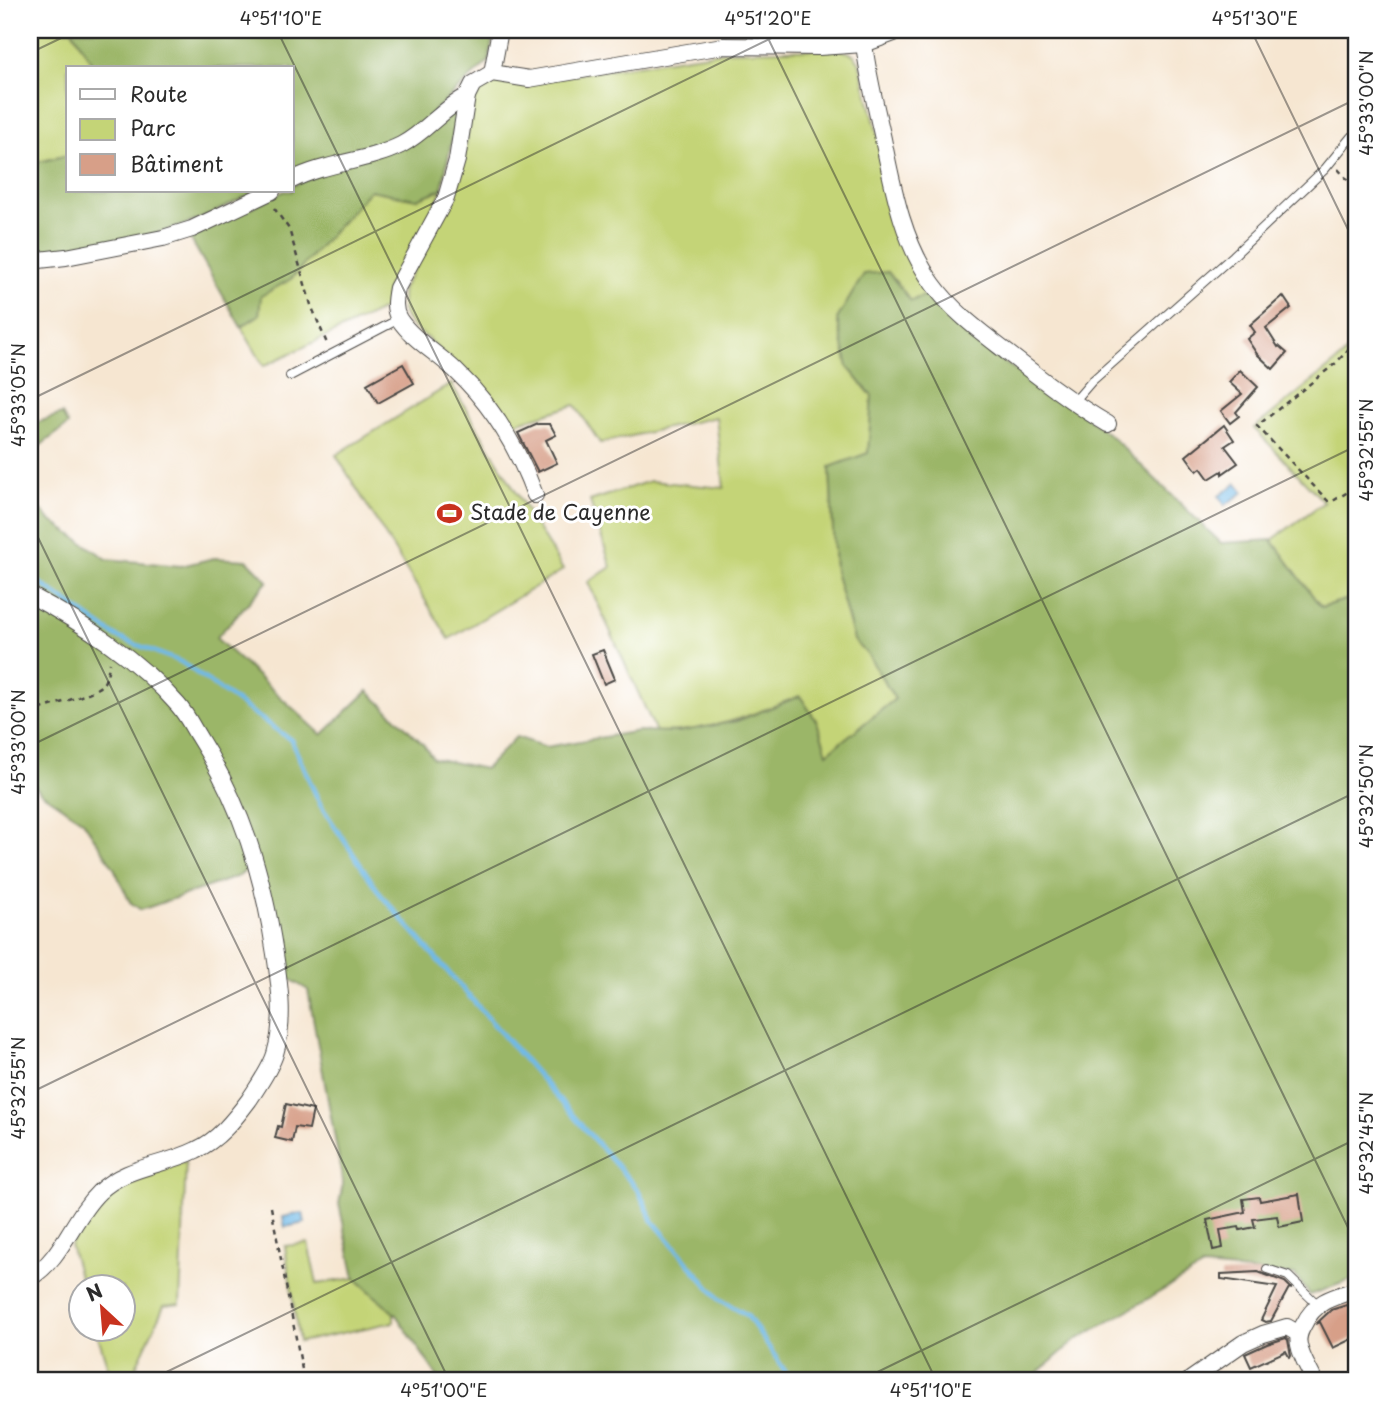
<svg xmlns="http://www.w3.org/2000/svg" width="1386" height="1410" viewBox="0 0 1386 1410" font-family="'Playpen Sans',sans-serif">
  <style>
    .green { fill: #c4d477; stroke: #788051; stroke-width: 2 }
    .forest { fill: #9bb668; stroke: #63704a; stroke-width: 2 }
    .water { fill: #70bae8; stroke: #4e728a; stroke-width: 2 }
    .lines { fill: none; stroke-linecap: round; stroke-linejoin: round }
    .stream { stroke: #70bae8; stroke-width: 4.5 }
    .building { fill: #d79f88 }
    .service-casing { stroke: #494744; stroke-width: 10 }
    .minor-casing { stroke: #494744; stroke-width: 18 }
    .path { stroke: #494744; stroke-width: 2.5; stroke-dasharray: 5 5; stroke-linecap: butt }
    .service { stroke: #fff; stroke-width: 8 }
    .minor { stroke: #fff; stroke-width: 16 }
    .ticks { fill: none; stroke: #2b2b2b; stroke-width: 2; stroke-opacity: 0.45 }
    .labels { text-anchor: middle; stroke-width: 6; stroke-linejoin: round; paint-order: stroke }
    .poi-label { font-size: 21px; fill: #2b2b2b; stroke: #fff; text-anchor: start }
    .neatline { fill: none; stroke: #2b2b2b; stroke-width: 2.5 }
    .ticks-label { font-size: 18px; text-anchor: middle; fill: #2b2b2b }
  </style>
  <rect width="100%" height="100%" fill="#fff"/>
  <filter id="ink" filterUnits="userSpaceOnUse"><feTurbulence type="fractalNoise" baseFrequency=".0143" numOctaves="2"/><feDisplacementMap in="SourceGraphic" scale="14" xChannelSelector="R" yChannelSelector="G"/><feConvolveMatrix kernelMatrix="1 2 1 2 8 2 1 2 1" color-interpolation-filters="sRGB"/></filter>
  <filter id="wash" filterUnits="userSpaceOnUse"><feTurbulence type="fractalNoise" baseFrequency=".00686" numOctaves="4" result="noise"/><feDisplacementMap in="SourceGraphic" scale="28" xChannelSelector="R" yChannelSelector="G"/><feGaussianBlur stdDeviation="1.57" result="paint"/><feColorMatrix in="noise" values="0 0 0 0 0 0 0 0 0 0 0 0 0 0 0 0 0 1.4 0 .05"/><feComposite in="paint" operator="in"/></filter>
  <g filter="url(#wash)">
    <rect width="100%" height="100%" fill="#f6e6d1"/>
    <g class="green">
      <path d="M30,30H72L95,68H68V155L30,164Z"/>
      <path d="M838,49L853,54L859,61L909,256L928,294L911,301L888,272L848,367L872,396L869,453L830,468L835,571L854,640L868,655L895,699L827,754L817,722L800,696C752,715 708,733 656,732L588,582L611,567L590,501L650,481L724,488L716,417L600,443L575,405L512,424L428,339C408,324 398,315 403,288L448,206L461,176L474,96C485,81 496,82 514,84L727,51Z"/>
      <path d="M442,189L429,219L388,287L384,309L264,366L241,327L259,315L260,296L291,279L370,190L417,199Z"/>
      <path d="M1356,342V597L1321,607L1272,540L1324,502L1254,428L1341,358Z"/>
      <path d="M451,384L563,570L449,639L336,455Z"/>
      <path d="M186,1161L180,1304L164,1306L130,1380H112L96,1330H122V1288L82,1287L70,1245L105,1194L118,1184Z"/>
      <path d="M308,1243L317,1284L355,1278L394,1312V1322L299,1342L285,1246Z"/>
    </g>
    <g class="forest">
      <path d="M72,30H494L489,61L421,123L396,139L320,161L292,173V68H95Z"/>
      <path d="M453,113L457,114L442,189L417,199L370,190L291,279L261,296L259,315L241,327L190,238L284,191H292V186Z"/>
      <path d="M68,155V191H257C233,202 209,217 184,225C135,241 81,252 30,254V164Z"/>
      <path d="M888,272L911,301L928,294L949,317L999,359L1076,409L1112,437L1221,543L1272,540L1321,607L1356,597V1278L1310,1295L1295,1275L1203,1267L1073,1342L1030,1380H440L396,1315L355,1278L339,1204L343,1183L308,990L288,978L285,948L257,861L239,876L141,910L130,902L114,868L83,821L40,792L30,780V497L50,520L107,559L181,566L214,558L247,560L268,581L216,638L322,735L368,691L423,744L433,758L485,769L516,737L546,747L639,731L678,732L737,721L800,696L817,722L827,753L895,699L868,655L854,640L835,571L830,467L868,453L872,396L848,367L837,319L864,274Z"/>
      <path d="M62,414L68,425L30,453V425Z"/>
    </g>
    <g class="water">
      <path d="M1237,483L1244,492L1225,505L1219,496Z"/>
      <path d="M303,1213L305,1223L285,1227L283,1217Z"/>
    </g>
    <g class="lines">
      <path class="stream" d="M30,576L117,637L181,662L291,740L321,806L381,895L638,1190L653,1221L719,1299L747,1315L791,1380"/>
    </g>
    <g id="blocks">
      <g class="building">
        <path d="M1283,296L1291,308L1266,328L1278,347L1279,346L1287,353L1273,369L1257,354L1247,339L1255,332L1250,325Z"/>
        <path d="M403,364L414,383L378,403L367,384Z"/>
        <path d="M1240,370L1258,387L1236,412L1239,416L1230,423L1221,411L1242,394L1229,382Z"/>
        <path d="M538,424H550L556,435L546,440L557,463L538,472L518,433Z"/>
        <path d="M1224,425L1234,440L1225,446L1238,463L1222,474V471L1209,479L1201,468L1197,471L1186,456Z"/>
        <path d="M603,650L615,679L604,684L592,654Z"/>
        <path d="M286,1104L313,1110L309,1129L295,1127L292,1142L275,1138L278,1126L281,1127Z"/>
        <path d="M1299,1194L1303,1222L1279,1227L1277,1216L1253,1219L1255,1227L1240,1230L1239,1227L1220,1230L1223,1248L1213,1250L1207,1220L1245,1212L1243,1199L1259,1197L1260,1201Z"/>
        <path d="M1258,1272L1285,1282L1292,1289L1289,1288L1271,1321L1265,1322L1261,1320L1277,1287L1221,1279V1274Z"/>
        <path d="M1356,1302V1337L1333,1348L1320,1322L1316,1324L1331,1310Z"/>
        <path d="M1286,1338L1288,1340L1291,1356L1289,1357L1286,1351L1251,1367L1245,1354L1267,1344Z"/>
      </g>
    </g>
  </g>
  <g filter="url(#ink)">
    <use href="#blocks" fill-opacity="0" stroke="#494744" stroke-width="2"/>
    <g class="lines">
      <defs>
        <g id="service">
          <path d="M290,376L399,319"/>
          <path d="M1073,403L1092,381L1233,256L1325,169L1351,137"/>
          <path d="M1267,1269L1288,1276L1317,1304"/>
        </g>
        <g id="minor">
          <path d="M864,44C868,76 876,107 883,139C893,188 903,243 933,284C953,312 981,332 1008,353C1040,378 1072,403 1108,424"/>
          <path d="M492,73L500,30"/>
          <path d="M292,180C327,162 367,162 401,145C426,132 442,109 467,96"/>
          <path d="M30,261L66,257L163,238L192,229L272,191"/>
          <path d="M535,495C518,448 492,405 455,370C437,353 413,340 399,319C393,309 395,299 397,288L446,198L457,160L467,96L473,84L492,73L529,79L723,46L819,47L864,44L902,30"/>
          <path d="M30,595C84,624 137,658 178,705C186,714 192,726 198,736C242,805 263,874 275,954C280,987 285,1021 275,1054C270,1070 258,1086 249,1100C234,1120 218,1140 196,1150C164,1166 126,1166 99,1192C72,1218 63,1258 30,1278"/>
          <path d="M1190,1380L1243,1343L1263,1334L1287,1327L1299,1334"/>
          <path d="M1314,1380C1309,1369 1301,1357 1299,1345C1297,1337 1300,1331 1304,1324C1315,1301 1333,1297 1356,1290"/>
        </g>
      </defs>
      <use href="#service" class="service-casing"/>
      <use href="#minor" class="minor-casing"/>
      <g class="path">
        <path d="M1338,169L1346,178L1356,183"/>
        <path d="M274,208L289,229L311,305L328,346"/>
        <path d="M1356,341L1336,363L1257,426L1328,501H1333L1356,487"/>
        <path d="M30,710L35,711C52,705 92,695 103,684C107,679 108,669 110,663"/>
        <path d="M271,1207L304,1380"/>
      </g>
      <use href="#service" class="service"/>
      <use href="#minor" class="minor"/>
    </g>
  </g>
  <path class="ticks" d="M277,30L936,1380M764,30L1356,1244M1251,30L1356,246M30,53L78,30M30,400L788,30M30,521L449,1380M30,746L1356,99M30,1093L1356,446M150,1380L1356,792M861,1380L1356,1139"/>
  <defs>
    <symbol id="stadium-bare" viewBox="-9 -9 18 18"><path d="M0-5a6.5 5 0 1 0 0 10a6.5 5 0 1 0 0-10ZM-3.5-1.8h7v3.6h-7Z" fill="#c8321e" stroke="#fff" stroke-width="2.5" paint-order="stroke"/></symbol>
  </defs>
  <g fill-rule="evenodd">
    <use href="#stadium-bare" x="432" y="496" width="35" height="35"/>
  </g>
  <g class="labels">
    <g class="poi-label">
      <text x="470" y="520">Stade de Cayenne</text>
    </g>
  </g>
  <rect width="1386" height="1410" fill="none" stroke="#fff" stroke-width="77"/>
  <rect x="66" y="66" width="228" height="126" fill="#ffffff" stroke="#aaaaaa" stroke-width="2"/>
  <rect x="80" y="89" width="35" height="10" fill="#ffffff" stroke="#aaaaaa" stroke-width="2"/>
  <text x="130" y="102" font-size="21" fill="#2b2b2b">Route</text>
  <rect x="80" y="119" width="35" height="21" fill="#c4d477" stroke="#aaaaaa" stroke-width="2"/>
  <text x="130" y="136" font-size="21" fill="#2b2b2b">Parc</text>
  <rect x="80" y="154" width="35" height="21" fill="#d79f88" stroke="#aaaaaa" stroke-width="2"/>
  <text x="130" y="172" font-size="21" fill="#2b2b2b">Bâtiment</text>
  <g transform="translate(102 1308) rotate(334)"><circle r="33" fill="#ffffff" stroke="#aaaaaa" stroke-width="2"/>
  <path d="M0-5L12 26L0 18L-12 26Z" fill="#c8321e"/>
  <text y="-10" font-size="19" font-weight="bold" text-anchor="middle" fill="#2b2b2b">N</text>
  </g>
  <rect x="38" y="38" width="1310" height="1334" class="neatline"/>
  <g class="ticks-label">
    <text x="281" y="25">4°51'10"E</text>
    <text x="768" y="25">4°51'20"E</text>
    <text x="1255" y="25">4°51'30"E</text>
    <text transform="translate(1367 103) rotate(-90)" y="6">45°33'00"N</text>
    <text transform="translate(19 395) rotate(-90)" y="6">45°33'05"N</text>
    <text transform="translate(1367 450) rotate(-90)" y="6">45°32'55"N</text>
    <text transform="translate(19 742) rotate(-90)" y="6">45°33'00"N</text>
    <text transform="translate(1367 796) rotate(-90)" y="6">45°32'50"N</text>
    <text transform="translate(19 1088) rotate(-90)" y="6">45°32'55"N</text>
    <text transform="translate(1367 1143) rotate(-90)" y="6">45°32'45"N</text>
    <text x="444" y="1397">4°51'00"E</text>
    <text x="931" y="1397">4°51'10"E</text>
  </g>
</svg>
